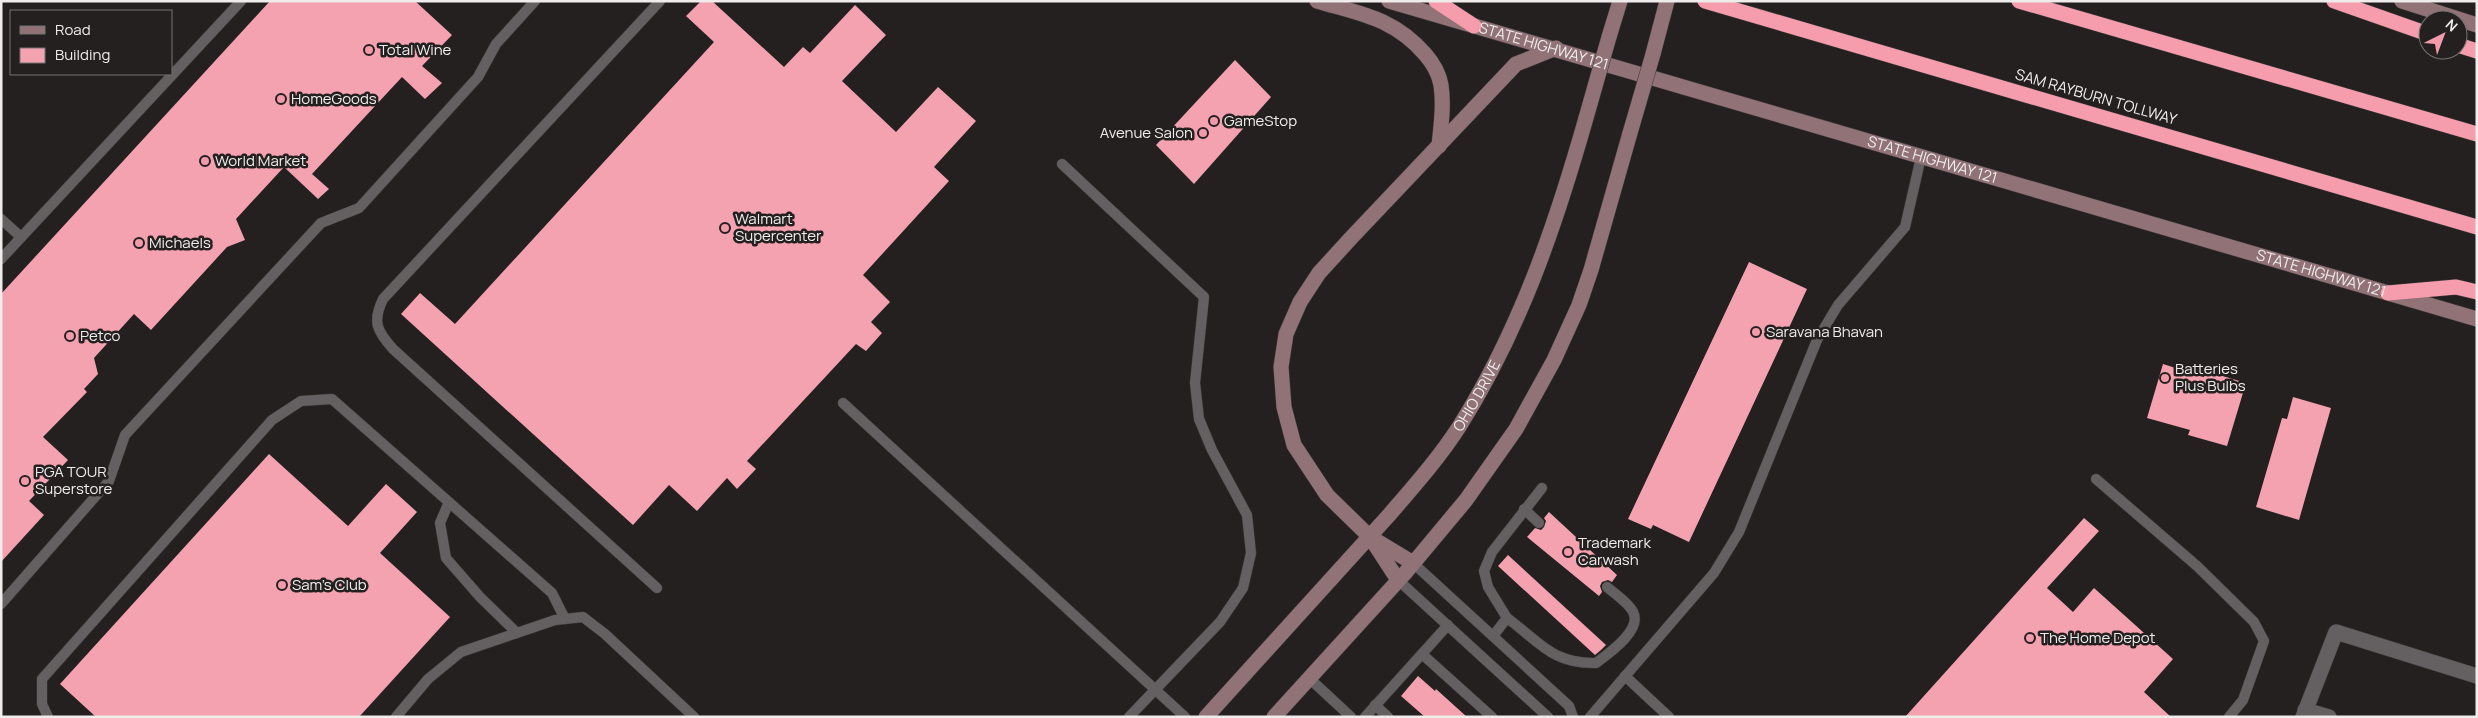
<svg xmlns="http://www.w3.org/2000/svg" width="2478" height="718" viewBox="0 0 2478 718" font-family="Manrope,sans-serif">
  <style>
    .building { fill: #f4a1b0 }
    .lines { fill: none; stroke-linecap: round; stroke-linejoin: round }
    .lane-casing { stroke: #3f3b3c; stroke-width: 11 }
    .street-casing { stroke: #3f3b3c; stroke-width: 16 }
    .secondary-casing { stroke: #3f3b3c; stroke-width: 16 }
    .highway-casing { stroke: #3f3b3c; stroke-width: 16 }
    .lane { stroke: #645f60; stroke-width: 10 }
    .street { stroke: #645f60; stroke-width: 15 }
    .secondary { stroke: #907277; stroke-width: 15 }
    .highway { stroke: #f69dad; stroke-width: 15 }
    .secondary-bridge-casing { stroke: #3f3b3c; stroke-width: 16; stroke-linecap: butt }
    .secondary-bridge { stroke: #907277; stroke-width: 15 }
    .poi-dot { fill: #f39aaa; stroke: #242020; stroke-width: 2 }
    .labels { text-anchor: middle; stroke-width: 5; stroke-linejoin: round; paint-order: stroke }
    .street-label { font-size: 15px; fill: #efecec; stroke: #242020 }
    .poi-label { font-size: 15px; fill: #efecec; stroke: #242020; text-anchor: start }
  </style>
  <rect width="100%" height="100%" fill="#242020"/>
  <g class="building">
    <path d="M270,1H415L452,35L422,66L442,83L425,99L402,77L312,174L329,189L318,199L284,167L236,219L245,240L227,247L151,330L134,314L94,358L98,374L84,389L87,392L43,437L68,460L29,501L44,515L1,562V294Z"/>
    <path d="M701,1H712L784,67L803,47L810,53L855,5L886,35L842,81L896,132L938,87L976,121L934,167L949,181L863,275L890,302L871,322L882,333L866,351L856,344L747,461L756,469L737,489L727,478L697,511L669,485L633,525L401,314L420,293L455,324L714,42L686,16Z"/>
    <path d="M1235,60L1271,97L1194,184L1156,145Z"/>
    <path d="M1749,262L1807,289L1689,542L1653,525L1651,529L1628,519Z"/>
    <path d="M2163,364L2204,377L2206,371L2246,383L2227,446L2188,435L2190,430L2147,418Z"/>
    <path d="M2293,397L2331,408L2299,520L2256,507L2282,418L2287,419Z"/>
    <path d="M269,454L348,526L386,484L417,512L380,553L450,617L359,717H96L60,684Z"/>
    <path d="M1549,512L1617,575L1612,582L1608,580L1602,582L1600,586L1602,592L1599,596L1527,537L1535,528L1541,530L1544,527L1546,521L1544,518Z"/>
    <path d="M2084,518L2099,531L2047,588L2073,612L2094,588L2173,659L2144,692L2171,717H1905Z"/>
    <path d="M1508,555L1606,645L1601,650L1595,655L1498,566Z"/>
    <path d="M1418,676L1435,691L1436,689L1467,717H1425L1401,696Z"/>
  </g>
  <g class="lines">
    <defs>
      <g id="lane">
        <path d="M1062,164L1204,297L1195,383L1199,419L1212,450L1247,515L1251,553L1243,588L1220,622L1129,717"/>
        <path d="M1,219L21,237"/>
        <path d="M1,259L241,1"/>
        <path d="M843,403L1185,717"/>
        <path d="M2096,479L2197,566L2254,622L2264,641L2243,700L2229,717"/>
        <path d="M449,502L440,523L446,558L480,597L517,633"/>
        <path d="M1524,509L1539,523"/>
        <path d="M1413,563L1569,706L1573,717"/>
        <path d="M1398,580L1548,717"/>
        <path d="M657,588L393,349C377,331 372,322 383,299L660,1"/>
        <path d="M1,604L109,481L125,435L321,223L359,208L478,77L496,44L535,1"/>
        <path d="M1507,618C1540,642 1552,664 1596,663C1608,654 1643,630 1633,612C1629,603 1615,594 1607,587"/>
        <path d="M1493,636L1507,618L1488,587L1484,571L1492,552L1542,488"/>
        <path d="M1422,654L1492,717"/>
        <path d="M1625,676L1669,717"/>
        <path d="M1309,678L1351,717"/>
        <path d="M1375,705L1388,717"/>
        <path d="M48,717L42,704V679L272,420L301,401L332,399L552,593L565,619"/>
        <path d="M396,717L428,679L461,652L555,620L583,617L605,634L694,717"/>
        <path d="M1365,717L1448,625"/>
        <path d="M1590,717L1714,573L1739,532L1817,340L1838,305L1905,227L1921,157"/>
      </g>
      <g id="street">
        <path d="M2305,710L2329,717"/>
        <path d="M2303,717L2336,632L2477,676"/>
      </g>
      <g id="secondary">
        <path d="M1317,1C1361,14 1394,18 1425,54C1432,62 1439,74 1441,85C1444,106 1441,125 1439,146"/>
        <path id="s1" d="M1389,1L2477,319"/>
        <path d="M2402,1L2477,25"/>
        <path d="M1609,37L1620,1"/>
        <path d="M1653,54L1667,1"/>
        <path d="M1375,540L1413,563"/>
        <path d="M1398,580L1370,537L1327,495L1294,445L1284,407L1281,367L1286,334L1300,302L1319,273L1351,238L1516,64L1556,48"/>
        <path id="s2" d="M1206,717L1390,514C1414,486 1439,458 1459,427C1520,330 1555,227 1586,118"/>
        <path d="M1274,717L1406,572L1466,500L1516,429L1554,360L1579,305L1591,270L1630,133"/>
      </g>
      <g id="highway">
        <path d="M1436,1L1474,26"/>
        <path d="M1705,1L2477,227"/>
        <path d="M2019,1L2477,134"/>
        <path d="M2334,1L2428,34"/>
        <path d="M2458,45L2477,51"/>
        <path d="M2388,293L2456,287L2477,292"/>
      </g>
    </defs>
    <use href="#lane" class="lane-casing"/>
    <use href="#street" class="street-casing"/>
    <use href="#secondary" class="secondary-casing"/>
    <use href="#highway" class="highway-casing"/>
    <use href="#lane" class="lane"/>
    <use href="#street" class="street"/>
    <use href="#secondary" class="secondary"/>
    <use href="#highway" class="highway"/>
    <defs>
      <g id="secondary-bridge">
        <path d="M1586,118L1609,37"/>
        <path d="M1630,133L1653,54"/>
      </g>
    </defs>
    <use href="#secondary-bridge" class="secondary-bridge-casing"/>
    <use href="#secondary-bridge" class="secondary-bridge"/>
  </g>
  <g class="poi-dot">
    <circle cx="369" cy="50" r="5"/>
    <circle cx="281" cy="99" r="5"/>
    <circle cx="1214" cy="121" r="5"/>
    <circle cx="1203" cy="133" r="5"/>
    <circle cx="205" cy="161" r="5"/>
    <circle cx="725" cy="228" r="5"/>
    <circle cx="139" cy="243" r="5"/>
    <circle cx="1756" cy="332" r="5"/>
    <circle cx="70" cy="336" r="5"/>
    <circle cx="2165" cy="378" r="5"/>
    <circle cx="25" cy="481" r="5"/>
    <circle cx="1568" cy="552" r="5"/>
    <circle cx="282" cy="585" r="5"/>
    <circle cx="2030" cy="638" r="5"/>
  </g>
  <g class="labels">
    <g class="street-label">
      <text dy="5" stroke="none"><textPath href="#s1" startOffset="161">STATE HIGHWAY 121</textPath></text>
      <text transform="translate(2096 97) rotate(16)" y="5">SAM RAYBURN TOLLWAY</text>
      <text dy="5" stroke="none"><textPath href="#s1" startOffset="566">STATE HIGHWAY 121</textPath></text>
      <text dy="5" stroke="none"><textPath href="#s1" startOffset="971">STATE HIGHWAY 121</textPath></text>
      <text dy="5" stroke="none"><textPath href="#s2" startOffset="421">OHIO DRIVE</textPath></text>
    </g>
    <g class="poi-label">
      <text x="379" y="55">Total Wine</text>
      <text x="291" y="104">HomeGoods</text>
      <text x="1224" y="126">GameStop</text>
      <text x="1193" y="138" text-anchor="end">Avenue Salon</text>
      <text x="215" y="166">World Market</text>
      <text x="735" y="224">Walmart<tspan x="735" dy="17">Supercenter</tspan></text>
      <text x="149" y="248">Michaels</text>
      <text x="1766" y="337">Saravana Bhavan</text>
      <text x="80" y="341">Petco</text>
      <text x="2175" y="374">Batteries<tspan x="2175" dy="17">Plus Bulbs</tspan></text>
      <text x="35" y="477">PGA TOUR<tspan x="35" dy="17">Superstore</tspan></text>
      <text x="1578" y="548">Trademark<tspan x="1578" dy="17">Carwash</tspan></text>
      <text x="292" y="590">Sam's Club</text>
      <text x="2040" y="643">The Home Depot</text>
    </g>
  </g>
  <rect width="2478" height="718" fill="none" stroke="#efecec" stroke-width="5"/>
  <rect x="10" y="10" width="162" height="65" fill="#242020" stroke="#757272"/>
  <rect x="20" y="26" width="25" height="8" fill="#907277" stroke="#757272"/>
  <text x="55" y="35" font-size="15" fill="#efecec">Road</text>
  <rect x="20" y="48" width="25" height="15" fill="#f4a1b0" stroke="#757272"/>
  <text x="55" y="60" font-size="15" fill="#efecec">Building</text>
  <g transform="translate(2443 35) rotate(42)"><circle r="24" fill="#242020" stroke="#757272"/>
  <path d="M0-4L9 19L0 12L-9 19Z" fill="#f39aaa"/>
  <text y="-8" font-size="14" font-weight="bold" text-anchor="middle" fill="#efecec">N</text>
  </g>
</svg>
